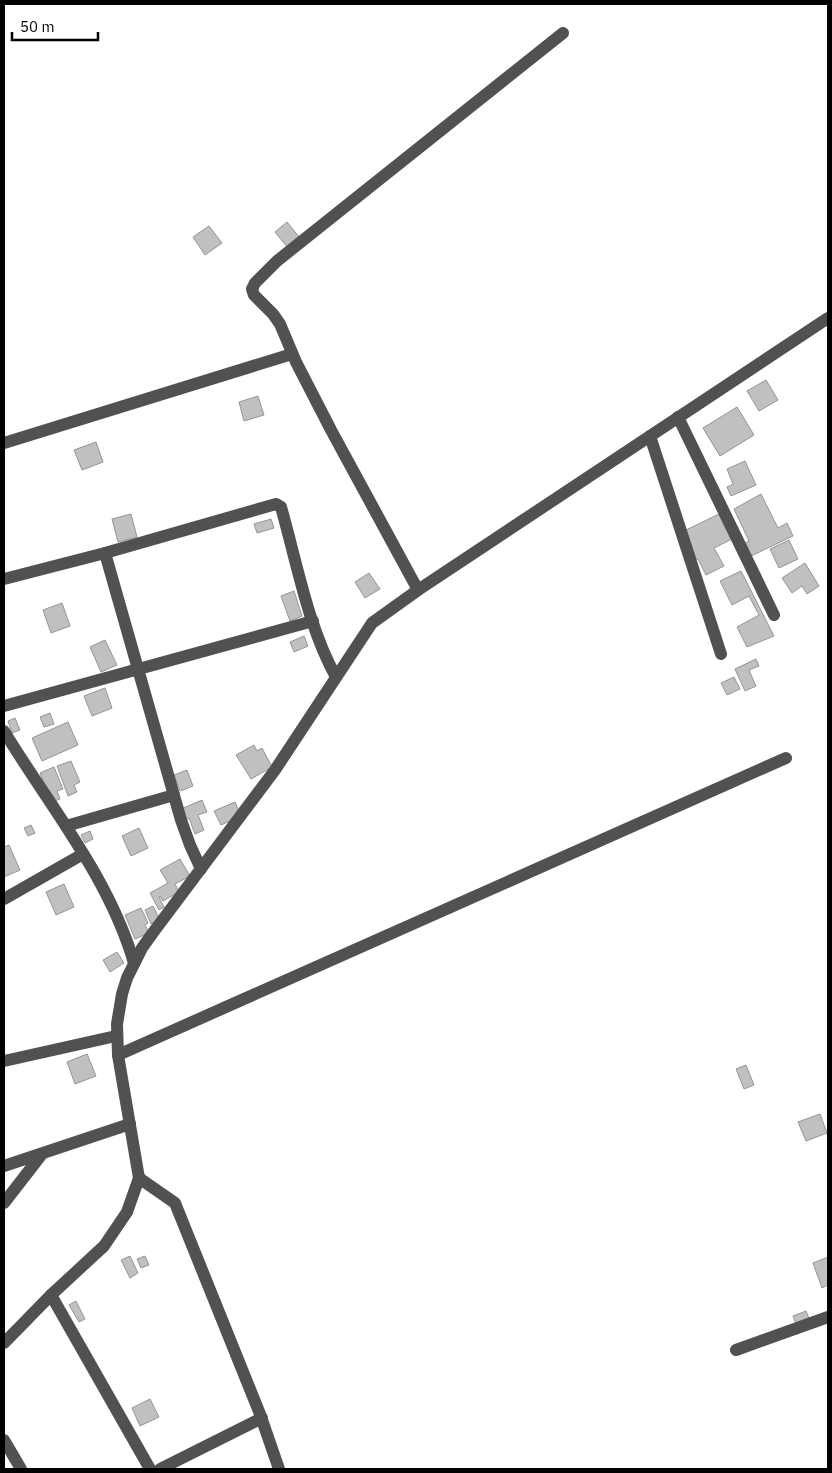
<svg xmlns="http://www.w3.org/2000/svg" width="832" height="1473" viewBox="0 0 832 1473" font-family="'IBM Plex Sans',sans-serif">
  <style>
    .building { fill: #c0c0c0; stroke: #959595 }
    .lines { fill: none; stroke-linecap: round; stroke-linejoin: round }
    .minor { stroke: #515151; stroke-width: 12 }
  </style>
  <rect width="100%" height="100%" fill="#fff"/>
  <g class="building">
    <path d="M287,222L300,238L288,248L275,232Z"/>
    <path d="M209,226L222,243L205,255L193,237Z"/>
    <path d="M766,380L778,400L759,411L747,391Z"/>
    <path d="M258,396L264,415L244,421L239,402Z"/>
    <path d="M737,407L754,435L720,456L703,428Z"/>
    <path d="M96,442L103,462L82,470L74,450Z"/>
    <path d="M745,461L756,485L731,496L727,487L733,484L727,469Z"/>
    <path d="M761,494L778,528L787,523L793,536L751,556L745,543L749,541L734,509Z"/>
    <path d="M131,514L137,537L118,542L112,519Z"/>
    <path d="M719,514L732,539L714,548L724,566L706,575L698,559H696L686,530Z"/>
    <path d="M271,519L274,528L257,533L254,524Z"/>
    <path d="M789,540L798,559L779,568L770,549Z"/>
    <path d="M805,563L819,586L807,594L802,586L792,593L782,578Z"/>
    <path d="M741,571L774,636L747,647L737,627L759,615L749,596L732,605L720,581Z"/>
    <path d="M369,573L380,589L365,598L355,582Z"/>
    <path d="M294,591L302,616L290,621L281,596Z"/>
    <path d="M62,603L70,626L51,633L43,610Z"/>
    <path d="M304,636L308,646L294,652L290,642Z"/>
    <path d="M105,640L117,665L101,672L90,647Z"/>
    <path d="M756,659L759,666L749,670L756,686L745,691L735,669Z"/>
    <path d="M734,677L740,689L727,695L721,683Z"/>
    <path d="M105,688L112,708L92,716L84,696Z"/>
    <path d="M50,713L54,724L44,727L40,717Z"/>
    <path d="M15,718L20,730L12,733L8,721Z"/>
    <path d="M68,722L78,745L42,761L32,738Z"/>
    <path d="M254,745L257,751L262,748L272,767L251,779L236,755Z"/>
    <path d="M71,761L80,782L74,785L77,792L68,796L57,766Z"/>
    <path d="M54,767L63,789L57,791L60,799L52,802L40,773Z"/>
    <path d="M187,770L193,786L180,791L174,775Z"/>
    <path d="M202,800L207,812L198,815L204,830L195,834L189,818L185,820L181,809Z"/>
    <path d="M235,802L241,816L221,825L214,811Z"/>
    <path d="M31,825L35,833L28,836L24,828Z"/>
    <path d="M139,828L148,848L131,856L122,836Z"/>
    <path d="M90,831L93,839L85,843L81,835Z"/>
    <path d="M9,845L20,870L4,877V847Z"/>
    <path d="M180,859L190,876L175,884L179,892L163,901L160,896L159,897L164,907L159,910L150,893L168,883L160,870Z"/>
    <path d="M64,884L74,907L56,915L46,892Z"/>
    <path d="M153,906L160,920L151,924L145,910Z"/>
    <path d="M141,908L148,923L145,925L149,933L135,939L125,915Z"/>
    <path d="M117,952L124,963L110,972L103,960Z"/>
    <path d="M87,1054L96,1076L75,1084L67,1062Z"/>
    <path d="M746,1065L754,1085L744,1089L736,1069Z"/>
    <path d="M820,1114L827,1133L806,1141L798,1122Z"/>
    <path d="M130,1256L138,1273L130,1278L121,1260Z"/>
    <path d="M145,1256L149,1265L141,1268L137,1259Z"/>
    <path d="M828,1257V1285L822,1288L813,1263Z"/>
    <path d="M76,1301L85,1319L79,1322L69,1305Z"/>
    <path d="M806,1311L810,1321L797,1326L793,1316Z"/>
    <path d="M150,1399L159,1417L140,1426L132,1408Z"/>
  </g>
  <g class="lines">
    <g class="minor">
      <path d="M678,417L774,615"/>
      <path d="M650,436L721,654"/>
      <path d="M4,443L292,354"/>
      <path d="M105,553L181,820L190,845L201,869"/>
      <path d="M4,579L105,553L276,504L281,507C297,563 308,627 336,677"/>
      <path d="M418,590L331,430L296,362L280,324L273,314L254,295L252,289L255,283L277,261L563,33"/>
      <path d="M4,706L313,621"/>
      <path d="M4,731C50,807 109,877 134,963"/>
      <path d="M66,826L174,795"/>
      <path d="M4,899L83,854"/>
      <path d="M118,1055L786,758"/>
      <path d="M4,1061L116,1036"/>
      <path d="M4,1166L130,1124"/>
      <path d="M139,1178L175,1203L260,1414L279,1469"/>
      <path d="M4,1203L42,1154"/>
      <path d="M51,1295L150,1469"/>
      <path d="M4,1343L51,1295L104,1246L127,1212L139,1178L118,1055L117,1024L122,994L127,978L142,948L152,934L275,770L372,623L418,590L828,318"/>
      <path d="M736,1350L828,1317"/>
      <path d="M4,1440L21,1469"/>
      <path d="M160,1469L262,1418"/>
    </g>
  </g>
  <rect width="832" height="1473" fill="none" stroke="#000000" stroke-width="10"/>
  <path d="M12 32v8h86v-8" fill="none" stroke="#000000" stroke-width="2.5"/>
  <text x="20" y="32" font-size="15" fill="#000000" stroke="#ffffff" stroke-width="4" paint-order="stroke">50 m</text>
</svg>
